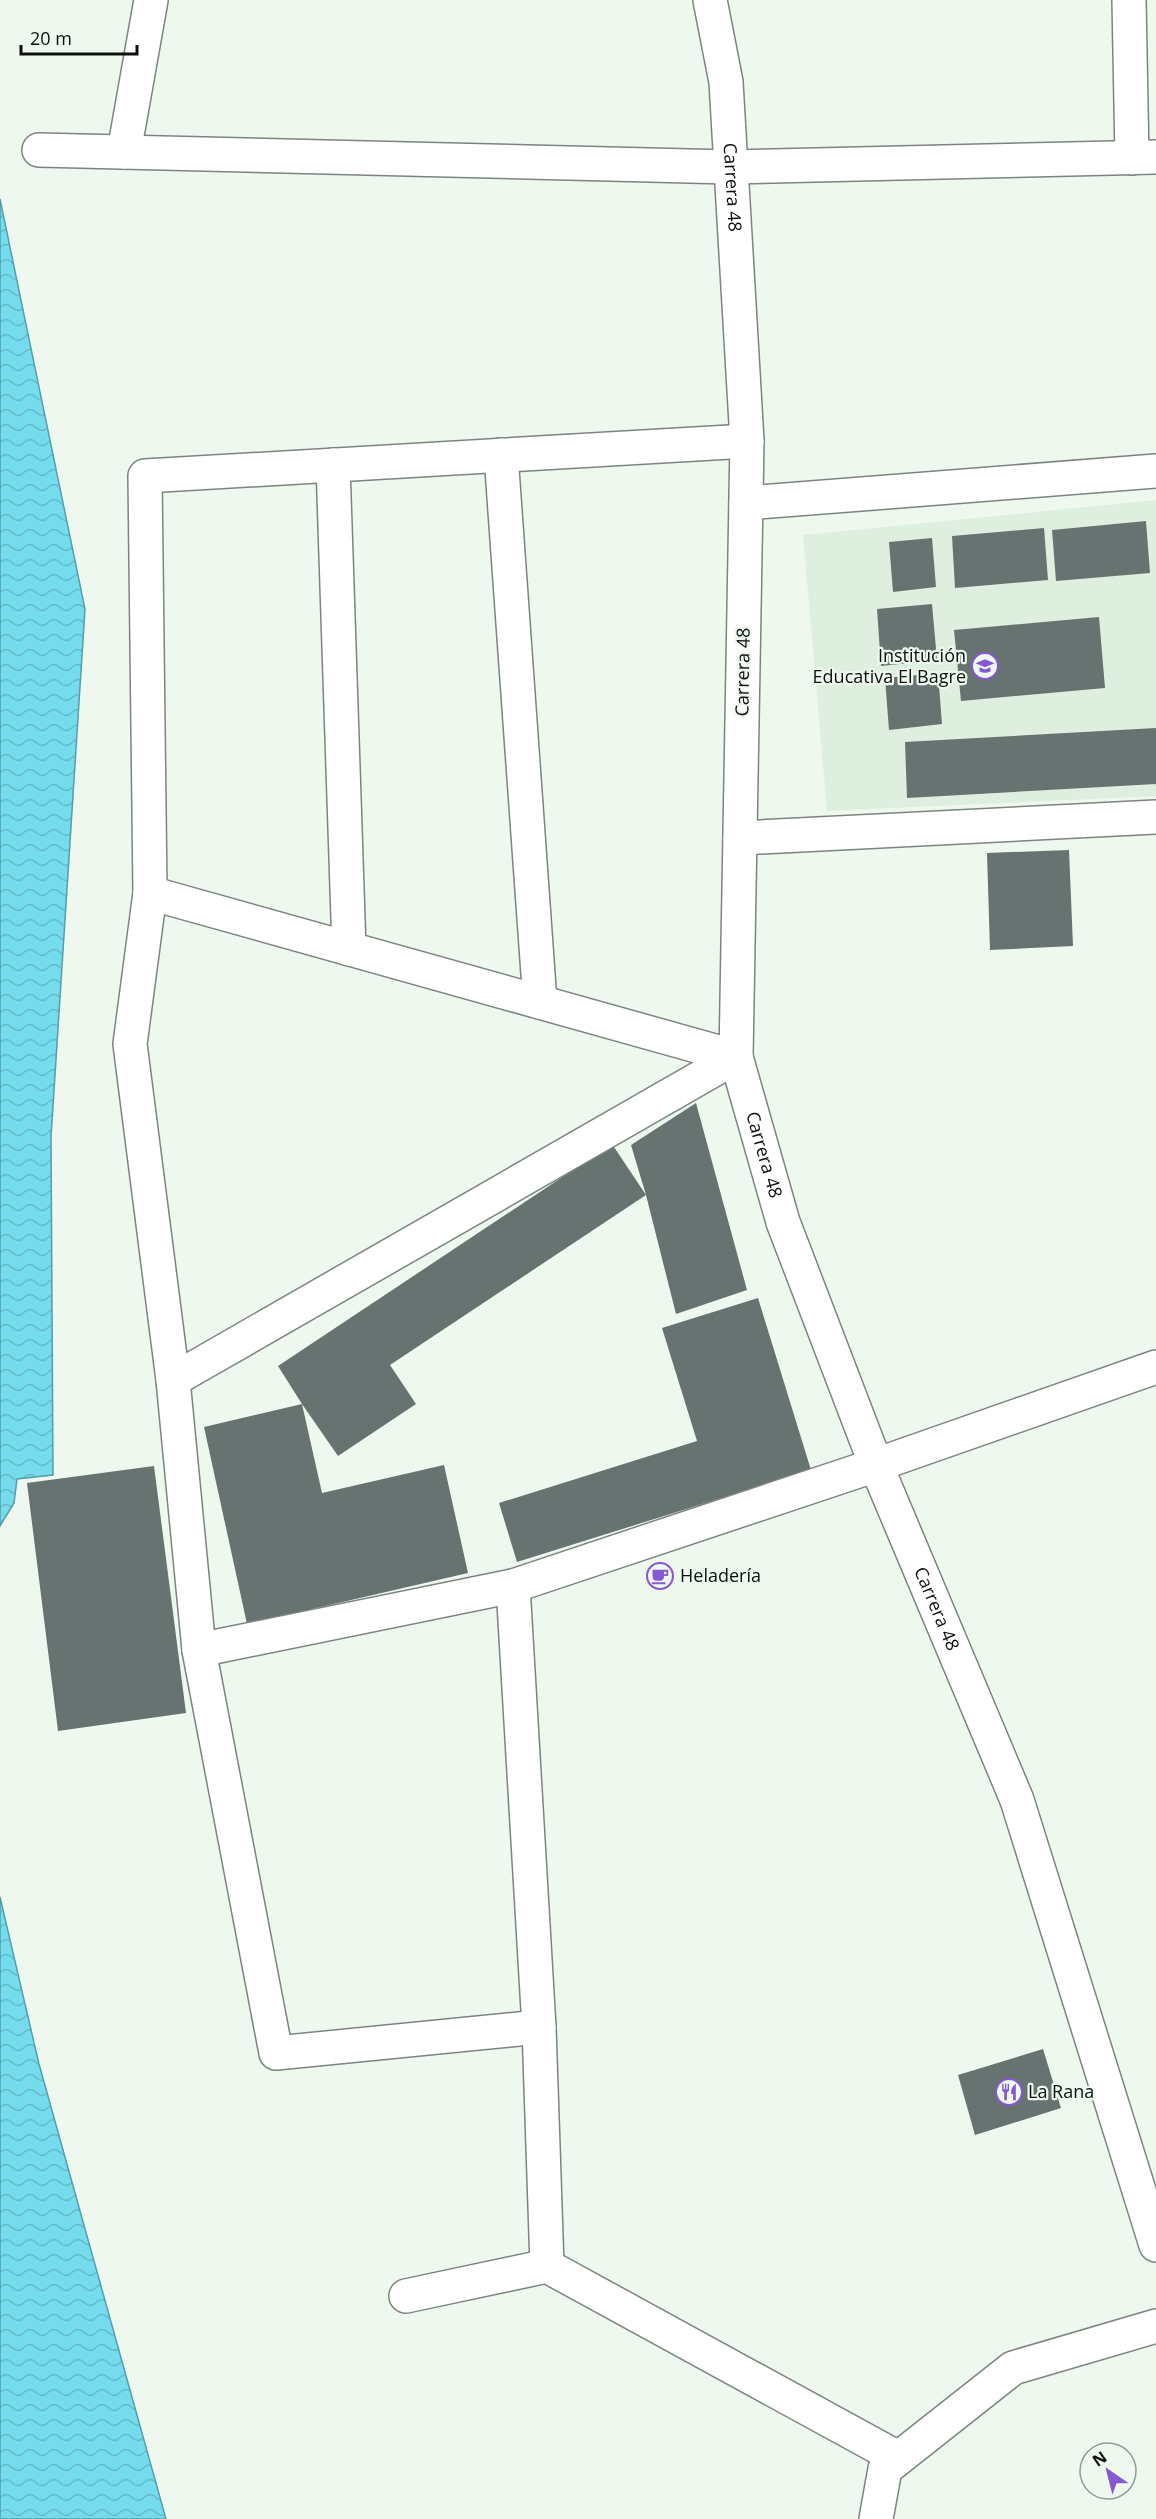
<svg xmlns="http://www.w3.org/2000/svg" width="1156" height="2519" viewBox="0 0 1156 2519" font-family="'Open Sans',sans-serif">
  <style>
    .built { fill: #deefe0 }
    .water { fill: url(#water-waves); stroke: #559eaa; stroke-width: 1.5 }
    .building { fill: #667370 }
    .lines { fill: none; stroke-linecap: round; stroke-linejoin: round }
    .minor-casing { stroke: #7c857d; stroke-width: 36 }
    .minor { stroke: #fff; stroke-width: 33 }
    .labels { text-anchor: middle; stroke-width: 4.5; stroke-linejoin: round; paint-order: stroke }
    .street-label { font-size: 18px; fill: #0c0f0c; stroke: #eef8ef }
    .poi-label { font-size: 18px; fill: #0c0f0c; stroke: #eef8ef; text-anchor: start }
  </style>
  <defs>
    <pattern id="water-waves" width="16" height="10" patternUnits="userSpaceOnUse" patternTransform="scale(1.5)"><rect width="16" height="10" fill="#74dced"/><path d="M0 5q4-4 8 0t8 0" fill="none" stroke="#63bcca"/></pattern>
  </defs>
  <rect width="100%" height="100%" fill="#eef8ef"/>
  <path class="built" d="M1156,500V796L827,811L803,535Z"/>
  <g class="water">
    <path d="M0,199L85,609L51,1137L53,1475L17,1479L14,1503L0,1526Z"/>
    <path d="M0,1897L39,2064L166,2519H0Z"/>
  </g>
  <g class="building">
    <path d="M1146,521L1150,573L1056,581L1052,530Z"/>
    <path d="M1044,528L1048,580L955,588L952,536Z"/>
    <path d="M932,538L936,587L893,592L889,542Z"/>
    <path d="M932,604L937,660L881,666L877,609Z"/>
    <path d="M1099,617L1105,688L961,701L954,630Z"/>
    <path d="M938,673L942,724L889,730L885,678Z"/>
    <path d="M1156,728V784L907,798L905,742Z"/>
    <path d="M1069,850L1073,946L990,950L987,853Z"/>
    <path d="M696,1103L747,1290L676,1314L646,1195L390,1365L416,1404L338,1456L302,1404L322,1493L444,1465L468,1573L247,1624L204,1427L302,1404L278,1366L612,1144L646,1195L631,1145Z"/>
    <path d="M758,1298L811,1470L517,1562L499,1503L697,1441L662,1328Z"/>
    <path d="M154,1466L186,1713L58,1731L27,1483Z"/>
    <path d="M1043,2049L1061,2108L975,2135L958,2075Z"/>
  </g>
  <g class="lines">
    <defs>
      <g id="minor">
        <path id="s1" d="M710,0L726,82L747,441L736,1057L783,1222L876,1465L1017,1800L1156,2245"/>
        <path d="M1129,0L1132,158"/>
        <path d="M39,150L730,167L1156,157"/>
        <path d="M124,152L151,0"/>
        <path d="M747,441L145,476L150,893L130,1044L173,1380L199,1650L513,1586L876,1465L1156,1367"/>
        <path d="M501,455L540,1002"/>
        <path d="M333,465L349,949"/>
        <path d="M746,503L1156,471"/>
        <path d="M740,838L1156,817"/>
        <path d="M150,893L736,1057"/>
        <path d="M173,1380L736,1057"/>
        <path d="M513,1586L539,2027L547,2266"/>
        <path d="M199,1650L276,2053L539,2027"/>
        <path d="M406,2296L547,2266L898,2458"/>
        <path d="M876,2519L885,2469L1013,2368L1156,2326"/>
      </g>
    </defs>
    <use href="#minor" class="minor-casing"/>
    <use href="#minor" class="minor"/>
  </g>
  <defs>
    <symbol id="school-ring" viewBox="-11 -11 22 22"><circle r="9.5" fill="#eef8ef" stroke="#8658d1" stroke-width="1.5"/><path d="M0-5L7-2L0 1L-7-2ZM-4 1L0 2.5L4 1V4Q0 6-4 4Z" fill="#8658d1"/></symbol>
    <symbol id="cafe-ring" viewBox="-11 -11 22 22"><circle r="9.5" fill="#eef8ef" stroke="#8658d1" stroke-width="1.5"/><path d="M-5.5-4.5H6V0H3Q3 3.5 0 3.5H-2.5Q-5.5 3.5-5.5 0ZM3-3.2v2h1.7v-2ZM-6 4.5H4V6H-6Z" fill="#8658d1"/></symbol>
    <symbol id="restaurant-ring" viewBox="-11 -11 22 22"><circle r="9.5" fill="#eef8ef" stroke="#8658d1" stroke-width="1.5"/><path d="M-5-6h1v4h1v-4h1v4h1v-4h1v5L-1.5 .5V6h-2V.5L-5-1ZM5-6V6H3V1.5H1.5Q1.5-4 5-6Z" fill="#8658d1"/></symbol>
  </defs>
  <g fill-rule="evenodd">
    <use href="#school-ring" x="970" y="651" width="30" height="30"/>
    <use href="#cafe-ring" x="645" y="1561" width="30" height="30"/>
    <use href="#restaurant-ring" x="994" y="2077" width="30" height="30"/>
  </g>
  <g class="labels">
    <g class="street-label">
      <text dy="6" stroke="none"><textPath href="#s1" startOffset="189">Carrera 48</textPath></text>
      <text transform="translate(743 672) rotate(-89)" y="6">Carrera 48</text>
      <text dy="6" stroke="none"><textPath href="#s1" startOffset="1161">Carrera 48</textPath></text>
      <text dy="6" stroke="none"><textPath href="#s1" startOffset="1647">Carrera 48</textPath></text>
    </g>
    <g class="poi-label">
      <text x="966" y="662" text-anchor="end">Institución<tspan x="966" dy="21">Educativa El Bagre</tspan></text>
      <text x="680" y="1582">Heladería</text>
      <text x="1028" y="2098">La Rana</text>
    </g>
  </g>
  <g transform="translate(1108 2471) rotate(325)"><circle r="28" fill="#eef8ef" stroke="#949b94" stroke-width="1.5"/>
  <path d="M0-4.5L10 22L0 15L-10 22Z" fill="#8658d1"/>
  <text y="-9" font-size="16" font-weight="bold" text-anchor="middle" fill="#0c0f0c">N</text>
  </g>
  <path d="M21 45v9h116v-9" fill="none" stroke="#0c0f0c" stroke-width="3"/>
  <text x="30" y="45" font-size="18" fill="#0c0f0c" stroke="#eef8ef" stroke-width="4.5" paint-order="stroke">20 m</text>
</svg>
